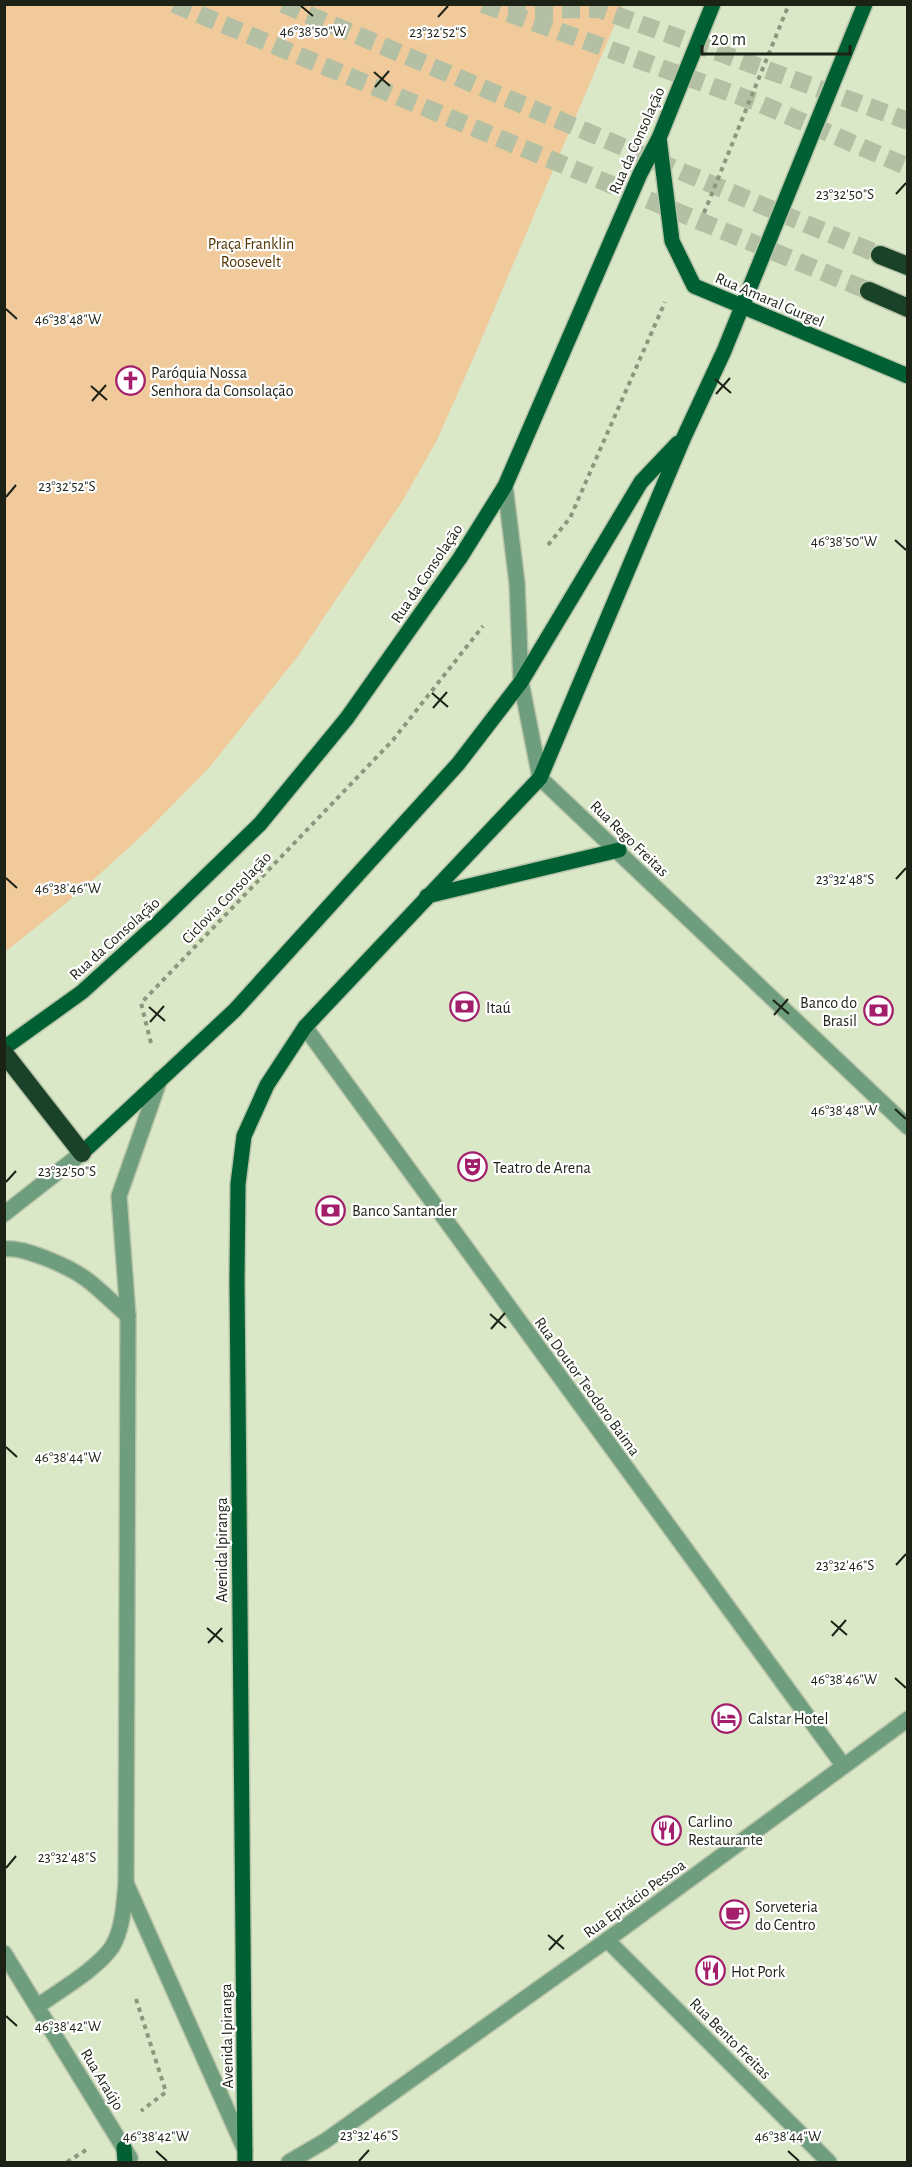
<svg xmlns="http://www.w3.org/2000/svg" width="912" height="2167" viewBox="0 0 912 2167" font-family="'Alegreya Sans',sans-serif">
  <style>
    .green { fill: #f0ca9b }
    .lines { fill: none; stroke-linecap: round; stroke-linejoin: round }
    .highway-tunnel { stroke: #b4c0a4; stroke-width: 18; stroke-dasharray: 18 9; stroke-linecap: butt }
    .minor-casing { stroke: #b8c4a8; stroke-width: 18 }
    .major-casing { stroke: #b8c4a8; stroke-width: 18 }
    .highway-casing { stroke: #b8c4a8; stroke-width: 21 }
    .path { stroke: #8c977f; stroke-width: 4; stroke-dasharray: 4.5 4.5; stroke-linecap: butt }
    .minor { stroke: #6e9e7d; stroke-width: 15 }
    .major { stroke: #006033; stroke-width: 15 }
    .highway { stroke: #1a4229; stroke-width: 18 }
    .ticks { fill: none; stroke: #1d2216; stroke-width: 2 }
    .labels { text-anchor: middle; stroke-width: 4.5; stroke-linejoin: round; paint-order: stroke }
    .street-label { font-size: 16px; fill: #1d2216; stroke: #fff }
    .park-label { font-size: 16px; fill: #533300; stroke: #fff }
    .poi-label { font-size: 16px; fill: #1d2216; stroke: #fff; text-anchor: start }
    .ticks-label { font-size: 15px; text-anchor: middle; fill: #1d2216; stroke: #fff; stroke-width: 4.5; stroke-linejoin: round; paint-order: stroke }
  </style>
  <rect width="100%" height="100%" fill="#dae8c8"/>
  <path class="green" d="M5,4L623,5L473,359L437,440L403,500L298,656L209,768L147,831L81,891L5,952Z"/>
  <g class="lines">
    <g class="highway-tunnel">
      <path d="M174,4L869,291"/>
      <path d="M283,4L880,255"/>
      <path d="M483,4L756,102L908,167"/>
      <path d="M508,10L599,9L908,121"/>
    </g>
    <defs>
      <g id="minor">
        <path d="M505,486L517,583L521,682L540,778L908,1127"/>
        <path d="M305,1027L843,1765"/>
        <path d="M4,1214L82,1153"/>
        <path d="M4,1249C23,1246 70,1267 86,1279C101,1290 114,1304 128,1316"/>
        <path d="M126,1883L245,2150"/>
        <path d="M607,1940L829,2162"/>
        <path d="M4,1953L130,2158"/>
        <path d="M38,2006C60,1990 97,1969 112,1947C123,1929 124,1904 126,1883L128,1316L119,1196L160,1079"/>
        <path d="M289,2162L325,2141L607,1940L908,1719"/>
      </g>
      <g id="major">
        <path d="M659,138L672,241L694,286L908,376"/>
        <path d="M427,896L619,850"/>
        <path d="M4,1048L82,992L160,921L260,824L347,718L460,558L505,486L640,174L659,138L713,4"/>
        <path d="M82,1153L235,1010L458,764L521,682L641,482L678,443"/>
        <path d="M124,2148L125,2162"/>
        <path d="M245,2162L237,1281L238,1184L244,1136L267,1085L305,1027L540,778L684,437L724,351L865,4"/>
      </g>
      <g id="highway">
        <path d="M880,255L908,266"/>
        <path d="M869,291L908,308"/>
        <path d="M4,1053L82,1153"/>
      </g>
    </defs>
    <use href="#minor" class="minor-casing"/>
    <use href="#major" class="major-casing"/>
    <use href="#highway" class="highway-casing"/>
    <g class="path">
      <path d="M704,213L789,4"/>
      <path d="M548,545L570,518L665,302"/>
      <path d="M151,1043L141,1003L393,740L483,626"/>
      <path d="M136,1999L166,2092L141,2111"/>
      <path d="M67,2162L86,2150"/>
    </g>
    <use href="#minor" class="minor"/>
    <use href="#major" class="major"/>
    <use href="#highway" class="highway"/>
  </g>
  <path class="ticks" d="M301,6L313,16M438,17L448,6M374,72L390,86M375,87L389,71M896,194L906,183M6,309L17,319M715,379L731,393M91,386L107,400M716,394L730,378M92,401L106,385M6,497L16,485M895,540L906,550M432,693L448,707M433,708L447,692M6,878L17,888M896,879L906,868M773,1000L789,1014M149,1007L165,1021M774,1015L788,999M150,1022L164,1006M895,1109L906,1119M6,1182L16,1171M490,1314L506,1328M491,1329L505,1313M6,1447L17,1457M896,1565L906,1554M831,1621L847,1635M207,1628L223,1642M832,1636L846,1620M208,1643L222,1628M895,1678L906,1688M6,1868L16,1856M548,1935L564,1949M549,1950L563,1935M6,2016L17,2026M156,2151L167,2161M788,2151L799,2161M359,2161L369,2150"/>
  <defs>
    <symbol id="church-ring" viewBox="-11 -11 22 22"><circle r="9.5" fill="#fff" stroke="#a41f6b" stroke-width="1.5"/><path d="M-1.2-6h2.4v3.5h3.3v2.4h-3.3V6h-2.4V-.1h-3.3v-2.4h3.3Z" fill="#a41f6b"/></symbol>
    <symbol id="bank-ring" viewBox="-11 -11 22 22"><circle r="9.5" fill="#fff" stroke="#a41f6b" stroke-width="1.5"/><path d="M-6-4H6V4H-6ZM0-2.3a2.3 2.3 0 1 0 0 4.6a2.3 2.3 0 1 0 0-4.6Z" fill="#a41f6b"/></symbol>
    <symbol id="theatre-ring" viewBox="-11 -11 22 22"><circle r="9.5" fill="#fff" stroke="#a41f6b" stroke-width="1.5"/><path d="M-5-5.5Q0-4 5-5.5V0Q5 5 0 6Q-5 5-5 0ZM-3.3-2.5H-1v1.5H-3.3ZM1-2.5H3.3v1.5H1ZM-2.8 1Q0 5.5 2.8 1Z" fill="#a41f6b"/></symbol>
    <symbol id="hotel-ring" viewBox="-11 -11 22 22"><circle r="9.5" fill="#fff" stroke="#a41f6b" stroke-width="1.5"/><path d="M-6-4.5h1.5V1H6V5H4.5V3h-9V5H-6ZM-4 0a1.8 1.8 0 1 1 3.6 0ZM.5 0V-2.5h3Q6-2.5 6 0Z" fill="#a41f6b"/></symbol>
    <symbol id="restaurant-ring" viewBox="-11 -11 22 22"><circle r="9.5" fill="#fff" stroke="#a41f6b" stroke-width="1.5"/><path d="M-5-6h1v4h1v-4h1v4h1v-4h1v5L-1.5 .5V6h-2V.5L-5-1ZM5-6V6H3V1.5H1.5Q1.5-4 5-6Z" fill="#a41f6b"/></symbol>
    <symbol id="cafe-ring" viewBox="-11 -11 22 22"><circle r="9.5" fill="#fff" stroke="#a41f6b" stroke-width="1.5"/><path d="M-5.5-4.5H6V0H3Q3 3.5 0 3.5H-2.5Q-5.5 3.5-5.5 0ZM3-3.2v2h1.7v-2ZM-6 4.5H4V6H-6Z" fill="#a41f6b"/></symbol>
  </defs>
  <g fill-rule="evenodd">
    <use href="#church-ring" x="114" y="364" width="33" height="33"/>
    <use href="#bank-ring" x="448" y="990" width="33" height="33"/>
    <use href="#bank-ring" x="862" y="994" width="33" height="33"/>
    <use href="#theatre-ring" x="456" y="1150" width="33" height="33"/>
    <use href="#bank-ring" x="314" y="1194" width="33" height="33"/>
    <use href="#hotel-ring" x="710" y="1702" width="33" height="33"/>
    <use href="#restaurant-ring" x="650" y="1814" width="33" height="33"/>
    <use href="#cafe-ring" x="718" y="1898" width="33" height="33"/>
    <use href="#restaurant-ring" x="694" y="1954" width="33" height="33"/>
  </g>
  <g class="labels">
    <g class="street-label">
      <text transform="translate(636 140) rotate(-66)" y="6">Rua da Consolação</text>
      <text transform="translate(770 299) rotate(23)" y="6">Rua Amaral Gurgel</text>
      <text transform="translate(426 573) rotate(-56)" y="6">Rua da Consolação</text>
      <text transform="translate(630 838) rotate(44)" y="6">Rua Rego Freitas</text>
      <text transform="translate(226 897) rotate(-46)" y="6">Ciclovia Consolação</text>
      <text transform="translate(114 938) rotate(-42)" y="6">Rua da Consolação</text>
      <text transform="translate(588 1386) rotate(54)" y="6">Rua Doutor Teodoro Baima</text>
      <text transform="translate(221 1550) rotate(-90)" y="6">Avenida Ipiranga</text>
      <text transform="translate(634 1898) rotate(-36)" y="6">Rua Epitácio Pessoa</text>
      <text transform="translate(226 2036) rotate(-91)" y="6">Avenida Ipiranga</text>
      <text transform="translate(731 2038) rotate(45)" y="6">Rua Bento Freitas</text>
      <text transform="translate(103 2079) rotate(59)" y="6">Rua Araújo</text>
    </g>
    <g class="park-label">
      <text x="251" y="249">Praça Franklin<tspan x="251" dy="18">Roosevelt</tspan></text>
    </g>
    <g class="poi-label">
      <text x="151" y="378">Paróquia Nossa<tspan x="151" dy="18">Senhora da Consolação</tspan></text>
      <text x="857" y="1008" text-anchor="end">Banco do<tspan x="857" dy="18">Brasil</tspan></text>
      <text x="486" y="1013">Itaú</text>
      <text x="493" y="1173">Teatro de Arena</text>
      <text x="352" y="1216">Banco Santander</text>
      <text x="748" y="1724">Calstar Hotel</text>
      <text x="688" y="1827">Carlino<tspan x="688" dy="18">Restaurante</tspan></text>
      <text x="755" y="1912">Sorveteria<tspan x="755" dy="18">do Centro</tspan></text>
      <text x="731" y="1977">Hot Pork</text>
    </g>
  </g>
  <g class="ticks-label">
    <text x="313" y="36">46°38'50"W</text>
    <text x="438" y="37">23°32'52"S</text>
    <text x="845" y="199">23°32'50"S</text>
    <text x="68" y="324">46°38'48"W</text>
    <text x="67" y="491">23°32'52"S</text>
    <text x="844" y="546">46°38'50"W</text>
    <text x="845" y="884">23°32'48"S</text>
    <text x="68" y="893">46°38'46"W</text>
    <text x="844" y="1115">46°38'48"W</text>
    <text x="67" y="1176">23°32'50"S</text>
    <text x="68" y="1462">46°38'44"W</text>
    <text x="845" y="1570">23°32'46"S</text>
    <text x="844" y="1684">46°38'46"W</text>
    <text x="67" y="1862">23°32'48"S</text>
    <text x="68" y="2031">46°38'42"W</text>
    <text x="369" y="2140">23°32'46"S</text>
    <text x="156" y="2141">46°38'42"W</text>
    <text x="788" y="2141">46°38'44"W</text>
  </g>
  <rect width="912" height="2167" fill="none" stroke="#1d2216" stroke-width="12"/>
  <path d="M702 45v9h148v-9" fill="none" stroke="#1d2216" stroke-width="3"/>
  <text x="711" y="45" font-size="18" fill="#1d2216" stroke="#ffffff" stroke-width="4.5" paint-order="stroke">20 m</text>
</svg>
